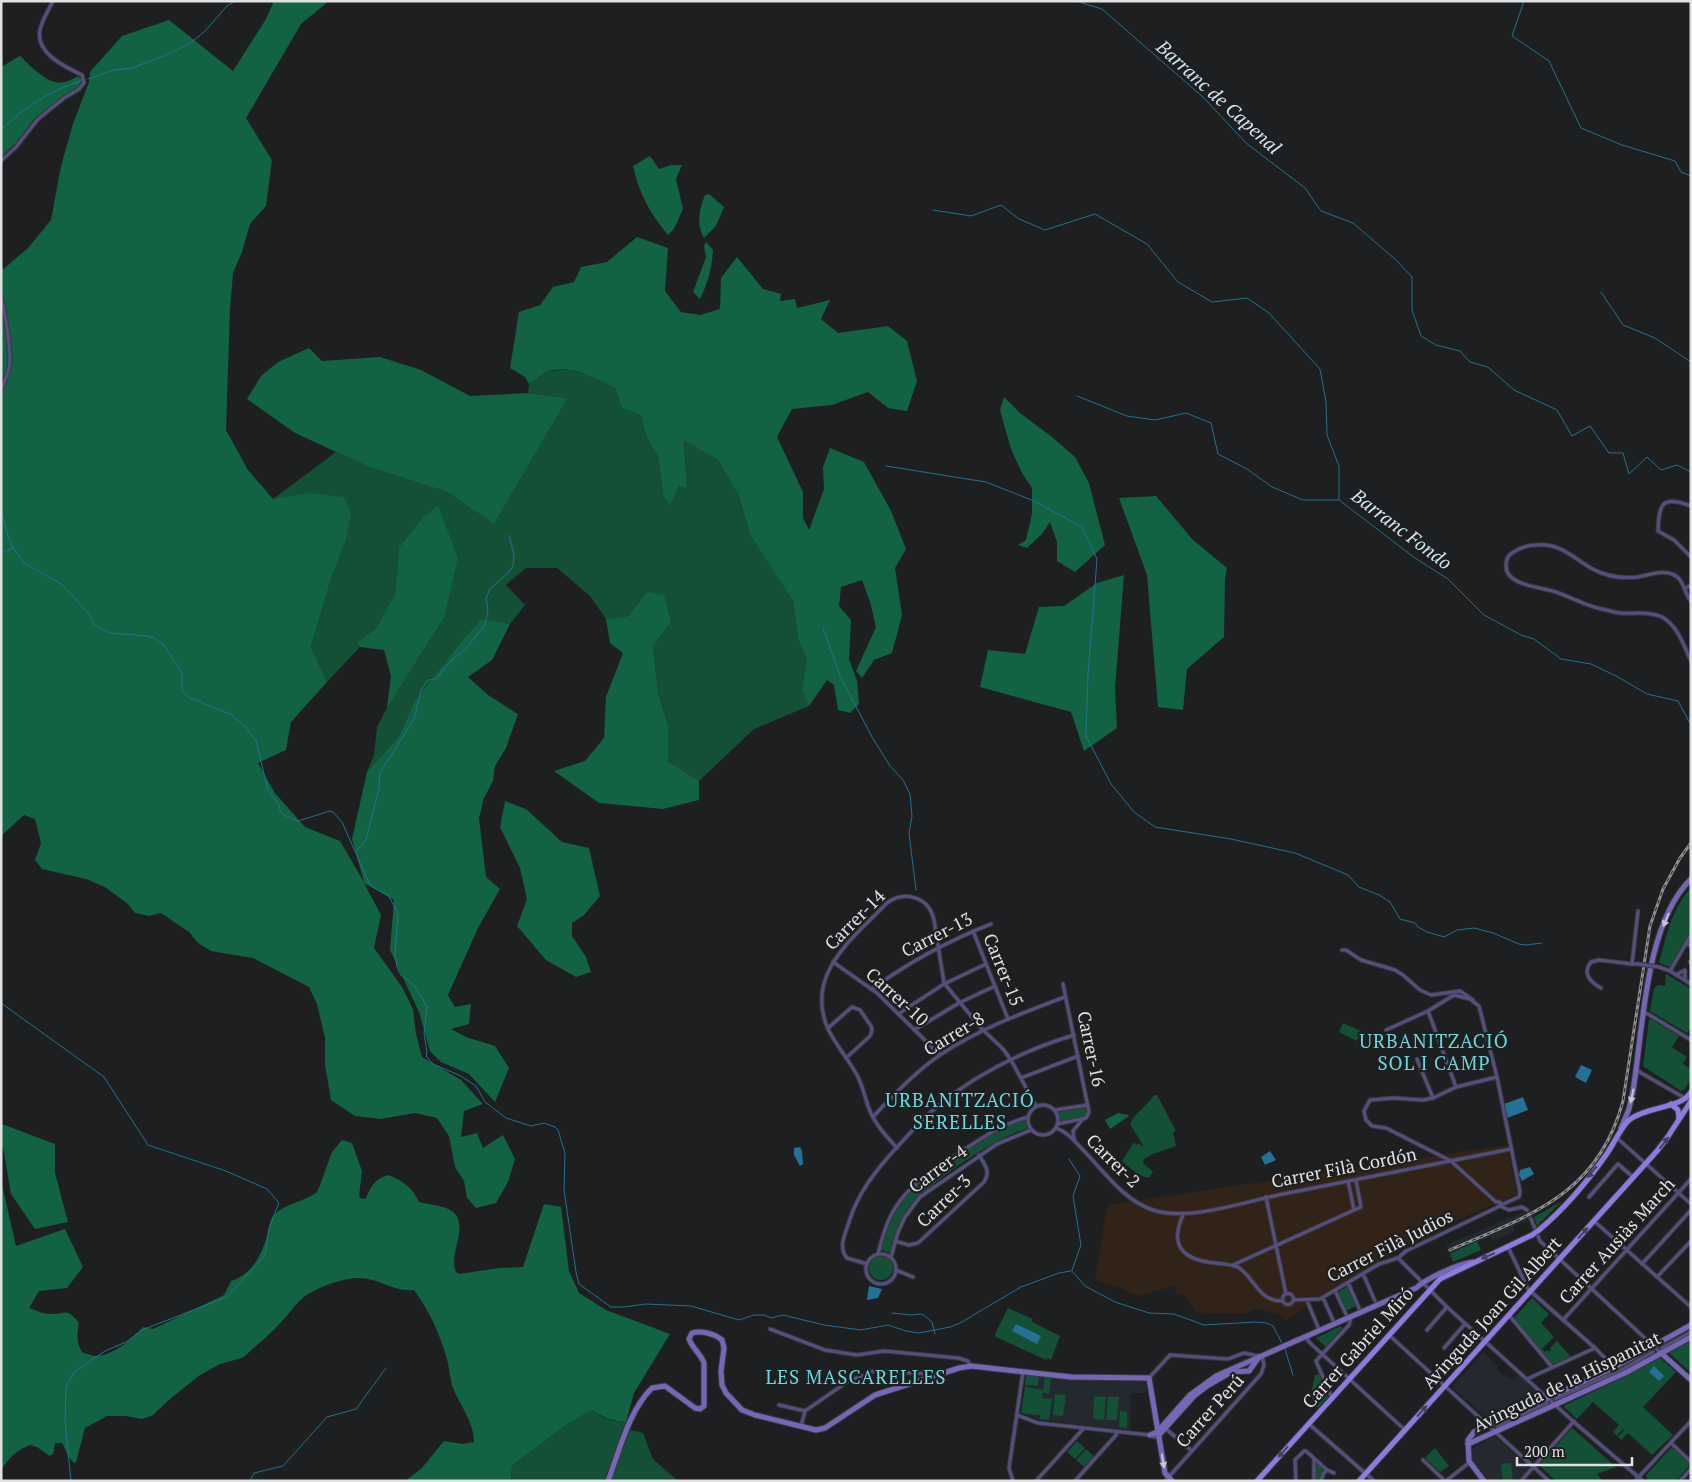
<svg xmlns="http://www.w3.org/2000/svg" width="1692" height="1482" viewBox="0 0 1692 1482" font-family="'PT Serif',serif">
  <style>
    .industrial { fill: #312317 }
    .built { fill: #24292f }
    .green { fill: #135036 }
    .forest { fill: #116343 }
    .water { fill: #237195 }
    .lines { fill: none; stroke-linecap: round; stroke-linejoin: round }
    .stream { stroke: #237195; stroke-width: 1 }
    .street-tunnel { stroke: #3b3c3e; stroke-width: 3; stroke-dasharray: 3 1.5; stroke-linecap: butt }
    .street-casing { stroke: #393a3c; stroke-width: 5 }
    .secondary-casing { stroke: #393a3c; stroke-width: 7 }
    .primary-casing { stroke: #393a3c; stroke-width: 7 }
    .street { stroke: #564e7f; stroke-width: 3 }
    .secondary { stroke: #7667b6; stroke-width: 5 }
    .primary { stroke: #8e7ae0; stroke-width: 5 }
    .rail-casing { stroke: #8d8e90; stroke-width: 3 }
    .rail { stroke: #1e1f21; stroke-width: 1; stroke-dasharray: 4; stroke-linecap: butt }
    .street-bridge-casing { stroke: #393a3c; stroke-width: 5; stroke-linecap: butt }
    .primary-bridge-casing { stroke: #393a3c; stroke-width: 7; stroke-linecap: butt }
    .street-bridge { stroke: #564e7f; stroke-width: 3 }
    .primary-bridge { stroke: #8e7ae0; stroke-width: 5 }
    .oneway { fill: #c6c2d7 }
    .oneway2 { fill: #453f64 }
    .labels { text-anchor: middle; stroke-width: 4.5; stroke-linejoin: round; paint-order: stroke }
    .street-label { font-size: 18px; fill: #e0e1e2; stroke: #1e1f21 }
    .water-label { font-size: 19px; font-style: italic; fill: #cfe5f1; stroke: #1e1f21 }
    .neighbourhood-label { font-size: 19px; letter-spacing: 1px; fill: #6ad6dd; stroke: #1e1f21 }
  </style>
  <rect width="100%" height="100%" fill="#1e1f21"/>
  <path class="industrial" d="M1507,1145L1517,1194L1440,1228L1441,1231L1402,1249L1327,1291L1287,1320L1280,1315L1256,1308L1246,1313L1200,1314L1197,1313L1185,1295L1176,1294L1175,1286L1137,1296L1118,1287L1095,1280L1107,1205Z"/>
  <g class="built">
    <path d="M1531,1209L1534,1217L1513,1227L1515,1231L1492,1241L1490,1237L1450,1254L1446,1245Z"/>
    <path d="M1483,1352L1497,1365V1371L1512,1380L1518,1375L1540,1395L1539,1397L1490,1419H1488L1454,1389L1453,1386Z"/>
    <path d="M1026,1374L1077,1379L1145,1381L1147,1382L1148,1389L1144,1393H1131L1130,1430L1041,1420L1021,1413Z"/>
    <path d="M1495,1436L1528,1467V1469L1517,1481H1489L1473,1460L1472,1449Z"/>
  </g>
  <g class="green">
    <path d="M564,369L588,374L615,388L622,408L641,415L646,436L658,457L663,495L670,505L679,486L687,489L684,439L718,460L739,496L750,535L793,601L798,639L807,659L803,691L809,706L754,729L699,781L668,761V725L658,693L653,646L671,622L647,592L628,616L606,619L590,596L557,568H526L506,585L525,605L510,624L481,620L460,643L414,702L399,736L367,772L374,755L377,727L387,708L444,618L399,548L395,594L376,628L357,642L360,647L327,682L311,647L332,576L345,543L273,499L336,452L369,467L447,492L494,524L568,398L528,393L529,384L546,372Z"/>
    <path d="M1691,888V932L1670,967L1659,963C1666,937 1672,908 1691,888Z"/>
    <path d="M1666,974L1691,989V1026L1687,1033L1650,1011L1654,988L1659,985L1665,986Z"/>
    <path d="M1651,1019L1679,1036L1672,1047L1687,1057L1683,1064L1691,1069V1079L1684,1090L1681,1091L1643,1066L1649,1020Z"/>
    <path d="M1343,1023L1361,1031L1357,1041L1339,1032Z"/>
    <path d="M1154,1095H1157L1176,1131L1173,1132L1176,1146L1153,1154L1144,1159L1143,1163L1153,1172L1149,1178C1138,1176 1130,1168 1122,1161L1134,1142L1136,1145L1139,1143L1141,1146L1143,1145L1130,1124C1133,1115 1148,1105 1154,1095Z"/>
    <path d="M1087,1107L1088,1110L1085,1117L1060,1122L1059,1112Z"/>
    <path d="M1025,1119L1027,1129C998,1135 924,1186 907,1210C898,1223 894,1238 891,1253L881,1250C885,1234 890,1215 902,1201C928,1168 986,1134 1025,1119Z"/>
    <path d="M1562,1201L1537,1226L1534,1217Z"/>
    <path d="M1477,1241L1481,1250L1453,1262L1450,1254Z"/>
    <circle cx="881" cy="1268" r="12"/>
    <path d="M1348,1286L1356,1306L1346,1311L1337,1293Z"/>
    <path d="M1532,1298L1549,1314L1541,1323L1554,1337L1542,1349L1545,1352L1547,1350L1549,1352L1551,1350L1550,1348L1557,1341L1571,1357L1555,1364H1552L1514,1318Z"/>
    <path d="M1008,1308L1033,1319L1032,1321L1034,1323L1060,1336L1051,1360L1048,1358L1046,1360L996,1337L995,1334Z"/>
    <path d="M1341,1326L1342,1328L1326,1347L1316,1338Z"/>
    <path d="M1691,1340V1373L1669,1353Z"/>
    <path d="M1660,1358L1676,1372L1643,1407L1673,1435L1652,1455L1628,1433L1621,1440L1618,1437L1624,1430L1623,1429L1617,1436L1613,1432L1619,1425L1593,1402L1577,1419L1564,1407L1565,1405L1597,1390Z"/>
    <path d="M1026,1374L1039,1375L1038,1386L1025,1385Z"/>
    <path d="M1319,1374L1328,1397L1318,1408C1307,1399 1313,1387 1315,1375Z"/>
    <path d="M1045,1377L1051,1378L1049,1394L1043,1392L1042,1398L1052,1399L1049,1420L1040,1419V1415L1021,1413L1025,1387L1043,1390Z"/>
    <path d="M1055,1394L1066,1395L1063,1416L1053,1415Z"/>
    <path d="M1094,1396L1106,1397L1104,1420L1093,1419Z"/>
    <path d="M1108,1397H1119L1117,1420H1106Z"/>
    <path d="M592,1410C604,1419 612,1421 626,1422L604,1481H511L512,1466L566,1425Z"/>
    <path d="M1120,1411L1127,1412V1428L1119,1427Z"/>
    <path d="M1572,1428L1616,1467L1597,1474L1603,1481H1556L1539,1465Z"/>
    <path d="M630,1430L643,1433L653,1459L678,1481H610Z"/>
    <path d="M1077,1441L1085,1448L1075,1459L1067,1452Z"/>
    <path d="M1435,1448L1449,1466L1440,1472L1425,1458Z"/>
    <path d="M1671,1448L1674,1449L1689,1463V1466L1676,1481H1647L1646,1475Z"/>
    <path d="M1086,1449L1094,1456L1084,1467L1076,1460Z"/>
    <path d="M1316,1463L1324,1469L1320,1481H1315Z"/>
    <path d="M1511,1463L1513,1481H1503L1501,1464Z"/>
  </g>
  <g class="forest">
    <path d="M274,1H329L301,24L246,118L272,160L266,206L250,224L242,252L233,273L230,309L226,430L248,470L273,499L310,493L344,497L351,513L345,543L332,576L311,647L327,682L291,722L286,750L258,763L275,793L305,827L340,841L364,882L352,839L367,772L399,736L414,702L460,643L481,619L510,624L492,660L468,677L488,695L518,714L506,748L495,766L493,781L484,798L479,818L486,877L500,889L478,928L448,995L455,1007L471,1004L469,1024L451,1029L466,1037L495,1046L509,1068L495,1102L469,1074L441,1062L430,1051L419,1012L390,950L394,900L364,883L381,915L374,948L402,987L413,1009L416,1034L422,1057L461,1080L483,1104L464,1111L461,1137L477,1133L483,1148L503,1135L515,1159L508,1182L496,1203L476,1208L467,1198L464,1181L455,1167L449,1136L437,1118L415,1113L381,1119L355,1116L331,1100L325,1065V1038L317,1004L309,987L253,958L211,951L198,943L189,932L161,913L149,916L135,913L128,904L105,887L86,879L42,869L35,860L41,843L35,819L24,815L1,836V271L28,248L51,220L61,166L73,124L89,82L90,72L122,36L169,20L233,71L266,19Z"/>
    <path d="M20,56C29,65 43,79 55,82C63,84 72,80 78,76L82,80L79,86L36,117L15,144L1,157V67Z"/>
    <path d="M650,156L659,169L671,165H682L676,179L683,209L674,229L668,235C650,213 639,194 633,166Z"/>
    <path d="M709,194L724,207L716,226L704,238C696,225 699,209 705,195Z"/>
    <path d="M637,237L668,248L665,291L681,312L700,315L720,309L721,278L737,257L763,289L781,294L780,301L795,299L797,308L830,300L821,319L838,333L888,326L907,341L917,381L907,411L888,408L868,392L832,405L792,409L777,437L803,492V518L809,530L824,489L823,467L830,448L864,462L891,511L906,549L895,568L902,615L892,653L874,660L862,678L856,671L876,627L870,602L862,580L841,587L839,606L851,620L849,659L857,681L859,704L850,713L838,710L834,685L827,680L809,706L802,691L807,659L798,639L793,601L750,535L739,496L718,460L684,440L687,489L679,486L670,506L663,495L658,457L646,436L641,415L622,408L615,388C595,378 570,363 546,372C541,375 535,380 529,384L525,377L510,368L519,312L540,305L553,287L574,282L581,267L607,262Z"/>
    <path d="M706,242L713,250C712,268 708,283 700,299L693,292L706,257L704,246Z"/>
    <path d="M309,348L322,361L380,357L421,370L470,396L528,393L568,398L494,524L447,492L369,467L295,433L247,399L261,376L278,362Z"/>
    <path d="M1004,397L1020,413L1052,437L1075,457L1089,483L1105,545L1075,572L1057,561V542L1050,522L1042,534L1027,548L1018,545L1026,540L1032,514V488L1022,473L1011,449L1000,410Z"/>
    <path d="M1156,496L1193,540L1227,568L1225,579L1224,637L1187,669L1183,710L1158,707L1147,575L1119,498Z"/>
    <path d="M438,506L458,558L444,618L387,708L391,676L384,650L360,647L357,642L376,628L395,594L399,548L423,517Z"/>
    <path d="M1124,575L1115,688L1117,728L1084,751L1071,712L980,687L988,650L1025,654L1039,607L1064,606L1097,583Z"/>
    <path d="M647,592L664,595L671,622L653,646L658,693L668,725V761L699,781V800L663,809L599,803L554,771L585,761L604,738L606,697L623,653L610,643L606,619L628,616Z"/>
    <path d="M505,801L526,809L562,842L589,848L600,896L584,915L572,923V936L586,957L591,972L576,977L546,960L517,926L527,899L520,868L500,827Z"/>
    <path d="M1118,1113L1128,1115L1129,1116L1110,1129L1105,1120Z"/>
    <path d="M2,1124L55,1144V1173L68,1222L35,1229L11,1194L3,1147L1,1150Z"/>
    <path d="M342,1140L352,1143L362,1171L359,1196L362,1199L366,1198C371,1186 375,1179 388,1175C402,1180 413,1188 419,1202C427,1204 437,1205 446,1208C475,1219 447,1252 456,1272L459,1274L500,1268L523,1267L544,1204L561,1207L569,1271L579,1293L606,1310L670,1334L634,1393L626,1422C612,1421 604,1418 592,1410L566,1425L512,1466L511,1481H405L421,1469L444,1441L463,1444L474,1442C474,1421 459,1405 452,1385C450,1377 449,1367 447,1359C439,1332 430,1312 414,1290C392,1292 380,1278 358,1278C342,1278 316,1288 304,1297C295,1304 290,1313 283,1320C272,1333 258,1344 246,1355L242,1358L220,1364L200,1375L170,1399L153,1415L142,1419L126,1416H107L85,1428L76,1462L74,1463L69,1457L62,1443H55L53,1454L50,1456L37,1447L30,1445C17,1450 8,1458 1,1471V1180L16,1246L65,1229L83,1267L67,1288L39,1291L29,1308C35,1310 43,1314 50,1314C66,1315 65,1306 79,1323C77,1334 76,1342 82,1352C85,1353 90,1355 94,1356C111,1357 132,1340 143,1327L153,1329L224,1295L231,1281C253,1274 262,1254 268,1233C269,1228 270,1219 274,1215C286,1203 303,1202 316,1193L319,1188L332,1152Z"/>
  </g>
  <g class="water">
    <path d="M1581,1065L1592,1070L1586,1083L1575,1077Z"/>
    <path d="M1523,1097L1528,1110L1507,1118L1504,1104Z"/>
    <path d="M800,1147L802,1151L803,1164L800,1166L794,1155V1148Z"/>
    <path d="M1270,1151L1276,1160L1265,1165L1261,1157Z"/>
    <path d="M1530,1167L1534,1174L1522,1181L1519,1175L1520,1170Z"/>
    <path d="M869,1286L882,1289L878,1298L867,1300Z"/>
    <path d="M1016,1324L1041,1336L1037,1344L1012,1331Z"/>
    <path d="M1654,1366L1664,1376L1659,1381L1649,1372Z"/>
  </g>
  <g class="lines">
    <g class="stream">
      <path d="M1076,1L1102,9L1204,98L1246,143L1305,188L1321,211L1353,223L1396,260L1412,277V310L1421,336L1436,345L1460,351L1470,362L1488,367L1514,390L1557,410L1572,436L1590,426L1609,453H1623L1629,474L1647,457L1661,470L1677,465L1691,472"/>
      <path d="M1524,1L1512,36L1549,61L1581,128L1622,145L1675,161L1681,172L1691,176"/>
      <path d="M88,79L114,70L132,68L171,53L192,42L205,31L227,6L235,1"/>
      <path d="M1,130C26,107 48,91 81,81"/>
      <path d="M933,210L971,216L1001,205L1019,219L1045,230L1095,214L1147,244L1178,282L1212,302L1247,298L1269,313L1320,369L1326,402L1327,435L1339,466V500L1415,558L1448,579L1484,615L1521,635L1534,639L1561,659L1591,664L1618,677L1647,694L1678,701L1691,725"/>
      <path d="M1601,292L1623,325L1655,338L1691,362"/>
      <path d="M1077,396L1127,416L1155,420L1186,413L1211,423L1218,454L1247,469L1272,487L1303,500H1338"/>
      <path d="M886,466L986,482L1034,501L1082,527L1097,559L1088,674L1086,736L1111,784L1134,812L1155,827L1231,839L1295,853L1348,875L1359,887L1379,895L1390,902L1400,919L1415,923L1418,927L1427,932L1444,937L1457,930L1474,928L1493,933L1519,944L1526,945L1542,943"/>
      <path d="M1,508L7,533L13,548L24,563L63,585L91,617L94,624L99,628L111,633L146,636L154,638L164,645L182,673V691L188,697L232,715L246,727L256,741L268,790L279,805L280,810L284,815L298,821L330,811L333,812L342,822L369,883L376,889L388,895L398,913L395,956L397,967L401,975L415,986L427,1007L424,1033L427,1052L426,1056L433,1064L461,1076L476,1086L485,1102L506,1118L531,1126L544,1123L555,1127L558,1130L565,1153L564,1190L576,1272L579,1284L611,1307H624L646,1304L691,1306L739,1320L754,1315H764L771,1318L783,1315L824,1325L861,1330L888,1325L906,1331L919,1333L950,1327L960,1323L1021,1287L1059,1273L1071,1271"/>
      <path d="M1,553L13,548"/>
      <path d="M823,628L840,676L872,737L890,766L903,780L910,794L912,816L909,833L916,890"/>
      <path d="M356,851L366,840L379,788L380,773L414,719L421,690L428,680L436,679L449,663L468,646L485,625L488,611L486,598L490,589L508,573L513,566L514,555L509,535"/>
      <path d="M1,1003L104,1077L148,1145L226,1171L267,1189L279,1203L269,1228L265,1255L227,1297L142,1330L126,1342L105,1351L74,1372L66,1387L65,1422L71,1481"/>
      <path d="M1069,1159L1080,1176L1073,1196L1081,1245L1072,1270"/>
      <path d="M1072,1271L1085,1286L1115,1302L1149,1313L1174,1314L1204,1325L1255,1322L1267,1323L1273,1326L1283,1345"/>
      <path d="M892,1313L912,1315L921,1314L925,1316L932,1322L935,1334"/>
      <path d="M1285,1349L1293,1375"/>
      <path d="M250,1481L254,1473L283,1466L327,1417L356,1409L386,1368"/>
    </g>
    <path class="street-tunnel" d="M1527,1210L1531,1219"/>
    <defs>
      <g id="street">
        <path d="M1,161L16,147L38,119L64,98L79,89L84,83L82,75C65,67 35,53 40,30C42,20 48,11 53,1"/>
        <path d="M1,298C5,312 12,354 9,368C7,375 4,383 1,390"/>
        <path d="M1691,506C1662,495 1659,503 1658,531L1674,540L1691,557"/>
        <path d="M1686,588L1691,585"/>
        <path d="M1691,601C1683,592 1685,579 1672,574C1661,570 1649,575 1638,577C1628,578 1618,578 1608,575C1581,569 1567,542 1537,545C1528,545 1519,548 1512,553C1507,556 1506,561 1506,566C1506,586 1542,587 1556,592C1573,598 1588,607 1606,610C1611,611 1616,613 1621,613C1635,614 1649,611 1662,617C1678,626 1684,646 1691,661"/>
        <path d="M1638,911L1632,964H1638"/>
        <path d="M973,931L1008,1019"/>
        <path d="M1686,943L1691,946"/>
        <path d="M1342,950H1346L1361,960L1395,970L1403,975L1420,990L1431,995L1460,991L1473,1000"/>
        <path d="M833,962L877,993L940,1055"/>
        <path d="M1690,962L1691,963"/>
        <path d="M1659,967L1670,971L1691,984"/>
        <path d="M1670,971L1691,935"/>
        <path d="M1676,975L1685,970V980"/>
        <path d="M1601,988C1590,982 1582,973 1591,962L1599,960L1632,964"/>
        <path d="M872,989C909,962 948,941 991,924"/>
        <path d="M1428,1011L1456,1087"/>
        <path d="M1644,1013L1648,1014L1691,1040"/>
        <path d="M898,1014L944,984L986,964"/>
        <path d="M828,1028L852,1007L860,1010L871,1026L872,1030L870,1036L846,1058"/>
        <path d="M914,1030L959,1003L995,986"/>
        <path d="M1386,1030L1428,1011L1454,995L1470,999L1479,1006L1497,1077L1520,1192L1519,1197L1501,1205"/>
        <path d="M1417,1059L1433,1098"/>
        <path d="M1636,1070L1690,1101"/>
        <path d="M1497,1077L1456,1087L1433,1098L1423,1100L1393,1098L1370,1100L1364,1111L1366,1120L1372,1126L1386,1128L1451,1161L1496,1202H1500V1206L1509,1210L1522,1207L1527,1210"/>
        <path d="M1021,1078L1078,1056"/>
        <circle cx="1043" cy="1120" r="15"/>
        <path d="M1055,1110L1088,1105"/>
        <path d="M873,1117C893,1095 915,1072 940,1055C979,1029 1022,1013 1065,997"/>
        <path d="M1057,1124L1086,1118L1089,1112L1063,984"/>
        <path d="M1056,1128C1068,1132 1076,1143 1085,1152C1105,1173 1125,1201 1153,1210C1188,1222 1247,1201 1283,1194C1359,1179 1435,1164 1511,1149"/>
        <path d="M1617,1138L1691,1204"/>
        <path d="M1074,1140L1073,1131L1082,1120"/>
        <path d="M897,1148C887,1137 875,1124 870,1111C865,1099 863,1086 857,1075C848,1059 836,1045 828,1029C804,974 853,938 887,903C905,890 929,897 934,920L944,983L981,1028L1003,1049L1011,1060L1036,1106"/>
        <path d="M1348,1181L1354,1210"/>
        <path d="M1266,1197L1286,1294"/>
        <path d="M1589,1197L1618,1164L1633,1177"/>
        <path d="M1183,1215C1169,1246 1183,1260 1215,1263C1222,1264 1231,1264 1238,1267C1255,1278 1258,1301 1282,1301"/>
        <path d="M1531,1219L1540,1241L1661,1353"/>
        <path d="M1594,1221L1691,1307"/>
        <path d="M895,1241L909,1245L918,1243L984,1182C991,1171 985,1165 979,1155"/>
        <path d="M1508,1247L1528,1289L1595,1348L1610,1363L1613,1368"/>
        <path d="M878,1254C883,1235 888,1216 900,1201C913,1183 932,1172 950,1159C975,1143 998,1125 1028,1117"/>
        <circle cx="881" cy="1269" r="15"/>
        <path d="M891,1257L898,1232L905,1217L920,1197L997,1144L1031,1130"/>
        <path d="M1398,1258L1447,1307L1575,1423L1643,1481"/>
        <path d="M867,1264L847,1258C838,1248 845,1234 849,1222C858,1192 877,1169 898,1146C911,1132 924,1117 939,1105C978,1073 1025,1050 1074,1035"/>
        <path d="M1642,1264L1691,1210"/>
        <path d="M1233,1265L1361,1207L1356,1180"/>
        <path d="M896,1270L913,1277"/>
        <path d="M1364,1276L1375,1301"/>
        <path d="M1657,1277L1691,1241"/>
        <path d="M1349,1285L1359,1308"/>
        <path d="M1336,1293L1346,1314"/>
        <circle cx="1288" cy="1299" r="5.5"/>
        <path d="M1293,1300L1320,1299L1379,1264L1398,1258L1406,1251L1500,1206"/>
        <path d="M1324,1300L1333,1320"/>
        <path d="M1308,1303L1318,1327"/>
        <path d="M1509,1315L1552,1367"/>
        <path d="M1563,1320L1691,1179"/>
        <path d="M770,1329L825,1350L857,1355L884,1351L958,1358L968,1361L970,1366"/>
        <path d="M1427,1330L1447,1307"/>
        <path d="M1389,1335L1549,1481"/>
        <path d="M1306,1337L1309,1342L1405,1430"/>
        <path d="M1444,1348L1465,1324"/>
        <path d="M1662,1348L1691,1332"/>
        <path d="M1149,1378L1170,1355L1228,1359L1244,1353L1258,1356"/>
        <path d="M1527,1379L1595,1348"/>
        <path d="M1332,1398L1316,1361L1349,1325L1351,1317"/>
        <path d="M1555,1399L1623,1369L1653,1352"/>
        <path d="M779,1405L805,1411L847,1382L874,1371L936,1374"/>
        <path d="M1017,1415L1038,1423L1150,1435L1154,1437L1158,1436"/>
        <path d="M1309,1424L1374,1481"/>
        <path d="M801,1426L805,1411"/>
        <path d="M1497,1426L1547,1403"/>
        <path d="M1165,1428L1192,1451"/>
        <path d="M1671,1443L1691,1462"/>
        <path d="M1423,1460L1445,1481"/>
        <path d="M1013,1481L1009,1468L1023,1372"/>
        <path d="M1036,1481L1083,1429"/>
        <path d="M1075,1481L1116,1435L1117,1432"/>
        <path d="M1165,1481L1261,1374L1264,1365L1262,1356"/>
        <path d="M1296,1481L1295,1460L1304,1451H1306L1327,1470L1334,1473"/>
        <path d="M1314,1481V1459"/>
        <path d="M1321,1481L1323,1474L1327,1470"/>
        <path d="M1446,1481L1470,1462"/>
        <path d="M1521,1481L1574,1421"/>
        <path d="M1635,1481L1691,1421"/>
        <path d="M1680,1481L1691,1469"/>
      </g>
      <g id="secondary">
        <path d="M1621,1128L1629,1109L1633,1091C1643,1030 1645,923 1691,879"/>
        <path d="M1661,1353L1691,1380"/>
        <path d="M1150,1435L1157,1432L1190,1395L1216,1376L1416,1288C1427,1278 1458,1264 1473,1262"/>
        <path d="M1158,1436L1194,1396L1207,1386L1231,1372L1249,1371L1259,1357"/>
        <path d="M1468,1444L1627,1372L1691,1337"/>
        <path d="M608,1481C619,1452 629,1410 652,1388L665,1386L695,1408L700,1409L704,1406V1363C701,1354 692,1348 689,1339L692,1333C701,1330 715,1334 722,1340L724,1348L721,1371L722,1385L726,1393L742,1410L755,1415L816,1430L825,1428L875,1395L959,1368L971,1366L1071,1377L1149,1378L1165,1473L1172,1481"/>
        <path d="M1484,1481L1469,1461L1468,1440L1474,1432L1613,1368L1691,1325"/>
      </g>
      <g id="primary">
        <path d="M1671,1104L1678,1110L1679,1119"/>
        <path d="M1539,1230C1564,1209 1587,1182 1606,1155C1614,1144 1619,1130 1629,1120C1647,1106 1681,1109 1691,1092"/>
        <path d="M1257,1481L1440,1279L1532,1235"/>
        <path d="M1359,1481L1657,1151L1667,1138L1691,1101"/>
      </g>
    </defs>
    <use href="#street" class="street-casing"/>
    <use href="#secondary" class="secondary-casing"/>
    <use href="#primary" class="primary-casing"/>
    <use href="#street" class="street"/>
    <use href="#secondary" class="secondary"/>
    <use href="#primary" class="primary"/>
    <defs>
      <path id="rail" d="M1450,1250C1530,1215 1598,1195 1623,1101L1650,926L1663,889L1680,858L1691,843"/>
    </defs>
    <use href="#rail" class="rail-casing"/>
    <use href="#rail" class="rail"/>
    <defs>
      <path id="street-bridge" d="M1638,964L1659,967"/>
      <path id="primary-bridge" d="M1532,1235L1539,1230"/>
    </defs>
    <use href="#street-bridge" class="street-bridge-casing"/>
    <use href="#primary-bridge" class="primary-bridge-casing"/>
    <use href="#street-bridge" class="street-bridge"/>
    <use href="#primary-bridge" class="primary-bridge"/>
  </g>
  <defs><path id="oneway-solid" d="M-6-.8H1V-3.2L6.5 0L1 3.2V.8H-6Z" transform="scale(1.25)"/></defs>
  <g class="oneway">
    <use href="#oneway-solid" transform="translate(1666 920) rotate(113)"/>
    <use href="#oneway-solid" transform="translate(1632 1096) rotate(102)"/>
    <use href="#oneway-solid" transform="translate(1163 1461) rotate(80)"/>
  </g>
  <g class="oneway2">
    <use href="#oneway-solid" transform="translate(1664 1143) rotate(-52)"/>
    <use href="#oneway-solid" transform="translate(1592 1172) rotate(130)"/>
    <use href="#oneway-solid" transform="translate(1583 1233) rotate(-48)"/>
    <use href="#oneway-solid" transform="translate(1488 1256) rotate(156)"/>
    <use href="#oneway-solid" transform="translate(1422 1411) rotate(-48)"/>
    <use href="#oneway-solid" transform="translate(1283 1452) rotate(132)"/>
  </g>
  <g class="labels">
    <g class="street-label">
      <text transform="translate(855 920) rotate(-45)" y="6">Carrer-14</text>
      <text transform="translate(937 935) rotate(-27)" y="6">Carrer-13</text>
      <text transform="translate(1003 970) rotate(68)" y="6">Carrer-15</text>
      <text transform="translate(897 997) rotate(42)" y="6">Carrer-10</text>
      <text transform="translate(954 1034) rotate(-31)" y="6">Carrer-8</text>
      <text transform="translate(1091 1049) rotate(78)" y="6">Carrer-16</text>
      <text transform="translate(1113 1161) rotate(45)" y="6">Carrer-2</text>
      <text transform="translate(1344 1168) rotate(-11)" y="6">Carrer Filà Cordón</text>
      <text transform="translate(938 1169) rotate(-37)" y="6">Carrer-4</text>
      <text transform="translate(944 1201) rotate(-44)" y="6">Carrer-3</text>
      <text transform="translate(1617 1241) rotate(-48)" y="6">Carrer Ausiàs March</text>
      <text transform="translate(1390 1246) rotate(-27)" y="6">Carrer Filà Judios</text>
      <text transform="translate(1492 1313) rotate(-48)" y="6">Avinguda Joan Gil Albert</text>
      <text transform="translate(1358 1348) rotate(-48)" y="6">Carrer Gabriel Miró</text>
      <text transform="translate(1567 1382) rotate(-26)" y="6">Avinguda de la Hispanitat</text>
      <text transform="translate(1210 1411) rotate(-48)" y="6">Carrer Perú</text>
    </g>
    <g class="water-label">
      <text transform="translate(1219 97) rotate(42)" y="7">Barranc de Capenal</text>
      <text transform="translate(1402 529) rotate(37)" y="7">Barranc Fondo</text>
    </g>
    <g class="neighbourhood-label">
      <text x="1434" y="1048">URBANITZACIÓ<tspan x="1434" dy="22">SOL I CAMP</tspan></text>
      <text x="960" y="1107">URBANITZACIÓ<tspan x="960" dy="22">SERELLES</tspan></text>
      <text x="856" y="1384">LES MASCARELLES</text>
    </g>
  </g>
  <rect width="1692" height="1482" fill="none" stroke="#e0e1e2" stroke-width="5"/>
  <path d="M1517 1457v8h115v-8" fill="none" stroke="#e0e1e2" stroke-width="2.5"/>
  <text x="1524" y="1457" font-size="15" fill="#e0e1e2" stroke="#1e1f21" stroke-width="4" paint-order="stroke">200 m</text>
</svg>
